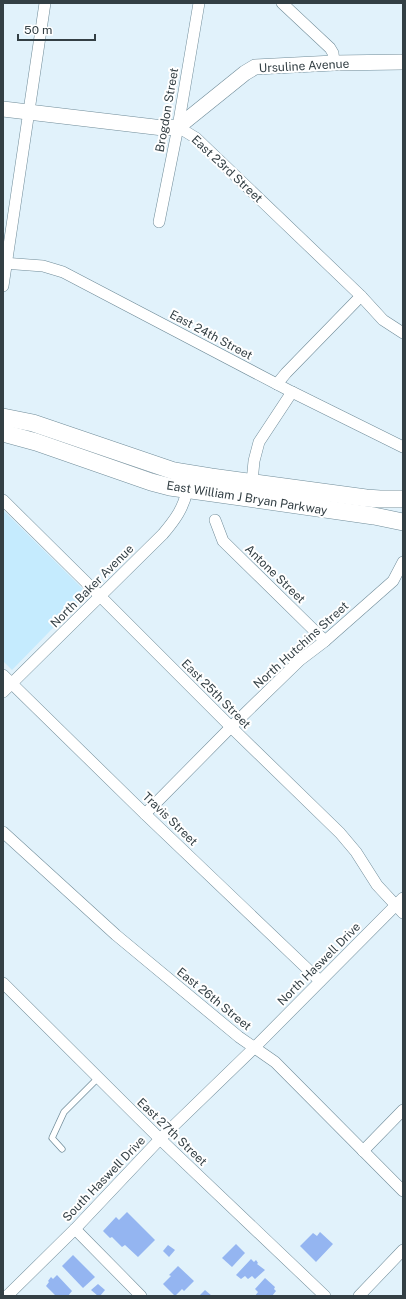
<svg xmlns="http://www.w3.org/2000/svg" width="406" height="1299" viewBox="0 0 406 1299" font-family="'Public Sans',sans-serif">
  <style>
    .built { fill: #c5ebfe }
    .building { fill: #94b5f1 }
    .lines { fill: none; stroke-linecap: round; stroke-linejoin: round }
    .lane-casing { stroke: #708c99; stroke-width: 7 }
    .street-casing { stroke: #708c99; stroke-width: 12 }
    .secondary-casing { stroke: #708c99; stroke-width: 16 }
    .primary-casing { stroke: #708c99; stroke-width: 18 }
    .lane { stroke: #fff; stroke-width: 5.5 }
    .street { stroke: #fff; stroke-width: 11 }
    .secondary { stroke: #fff; stroke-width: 15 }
    .primary { stroke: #fff; stroke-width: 17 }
    .labels { text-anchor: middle; stroke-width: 4; stroke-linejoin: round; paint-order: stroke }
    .street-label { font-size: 12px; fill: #333f44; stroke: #fff }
  </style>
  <rect width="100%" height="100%" fill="#e1f2fb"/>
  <path class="built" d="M3,510L87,593L12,670L3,661Z"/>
  <g class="building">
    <path d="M127,1212L155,1240L138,1257L125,1245L122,1247L112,1237L110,1238L103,1231L116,1217L119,1220Z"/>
    <path d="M320,1232L333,1244L316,1262L300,1246L313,1233L317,1236Z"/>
    <path d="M236,1244L245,1253L232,1267L222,1258Z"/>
    <path d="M168,1245L175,1250L169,1257L163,1251Z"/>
    <path d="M73,1255L95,1277L83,1288L62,1266Z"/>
    <path d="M251,1259L254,1262L256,1260L258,1263L257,1264L265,1270L255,1279L252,1276L248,1279L245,1276L241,1279L236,1275Z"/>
    <path d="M178,1266L194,1281L184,1291L182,1289L175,1296L163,1284L171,1276L169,1275Z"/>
    <path d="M57,1275L72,1291L68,1296H56L46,1286L49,1282L48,1281L51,1277L53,1279Z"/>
    <path d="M265,1278L275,1287L274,1289L276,1291L272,1296H255L258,1292L255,1289Z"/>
    <path d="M98,1284L105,1290L100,1296H98L91,1290Z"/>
    <path d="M205,1290L212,1296H199Z"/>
  </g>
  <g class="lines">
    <defs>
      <path id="lane" d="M62,1149L52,1138L64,1112L98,1078"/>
      <g id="street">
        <path d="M282,3L330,48L333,53L334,63"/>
        <path d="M178,127L196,138L361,296L383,320L403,333"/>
        <path d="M159,222L178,127L199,3"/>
        <path d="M3,263L43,266L63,272L292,392L403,447"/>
        <path d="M3,286L45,3"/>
        <path d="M277,384L286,373L361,296"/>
        <path d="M252,482L254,461L259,442L292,392"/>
        <path d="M3,500L100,596L231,727L340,833L356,852L377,885L403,913"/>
        <path d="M215,520L223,541L325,641"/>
        <path d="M3,675L145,814L320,981"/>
        <path d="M3,692L163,534C174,521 184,508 187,490"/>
        <path d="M145,814L231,727L300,660L325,641L393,581L403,562"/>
        <path d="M3,832L116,935L239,1037L275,1062L403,1191"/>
        <path d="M3,983L160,1139L325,1296"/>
        <path d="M363,1151L403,1110"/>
        <path d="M75,1229L141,1296"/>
        <path d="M7,1296L75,1229L160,1139L254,1048L403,898"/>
        <path d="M359,1296L403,1250"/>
      </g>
      <path id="secondary" d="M3,109L163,128L178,127L245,73L255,67L334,63L403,62"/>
      <g id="primary">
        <path d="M3,417L33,423L174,471L211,477L366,498L380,499H403"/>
        <path d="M3,433L36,442L151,482L170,487L374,516L403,522"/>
      </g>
    </defs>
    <use href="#lane" class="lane-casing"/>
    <use href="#street" class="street-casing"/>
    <use href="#secondary" class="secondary-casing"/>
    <use href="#primary" class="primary-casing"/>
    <use href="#lane" class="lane"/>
    <use href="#street" class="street"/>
    <use href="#secondary" class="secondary"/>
    <use href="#primary" class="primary"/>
  </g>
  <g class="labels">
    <g class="street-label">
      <text transform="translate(304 66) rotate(-3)" y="4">Ursuline Avenue</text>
      <text transform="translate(167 110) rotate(-80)" y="4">Brogdon Street</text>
      <text transform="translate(227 169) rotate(43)" y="4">East 23rd Street</text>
      <text transform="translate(211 335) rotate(28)" y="4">East 24th Street</text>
      <text transform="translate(247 498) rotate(9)" y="4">East William J Bryan Parkway</text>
      <text transform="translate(275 574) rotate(44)" y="4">Antone Street</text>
      <text transform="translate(92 586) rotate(-45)" y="4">North Baker Avenue</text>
      <text transform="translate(301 645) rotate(-42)" y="4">North Hutchins Street</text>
      <text transform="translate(216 694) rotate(45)" y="4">East 25th Street</text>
      <text transform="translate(170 819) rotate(44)" y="4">Travis Street</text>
      <text transform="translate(319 964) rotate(-45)" y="4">North Haswell Drive</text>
      <text transform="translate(214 999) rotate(39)" y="4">East 26th Street</text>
      <text transform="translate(172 1132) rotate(44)" y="4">East 27th Street</text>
      <text transform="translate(104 1179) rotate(-46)" y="4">South Haswell Drive</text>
    </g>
  </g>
  <rect width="406" height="1299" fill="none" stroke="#333f44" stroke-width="8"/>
  <path d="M18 34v6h77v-6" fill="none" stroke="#333f44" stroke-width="2"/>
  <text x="24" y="34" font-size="12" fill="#333f44" stroke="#ffffff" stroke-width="3" paint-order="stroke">50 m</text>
</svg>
